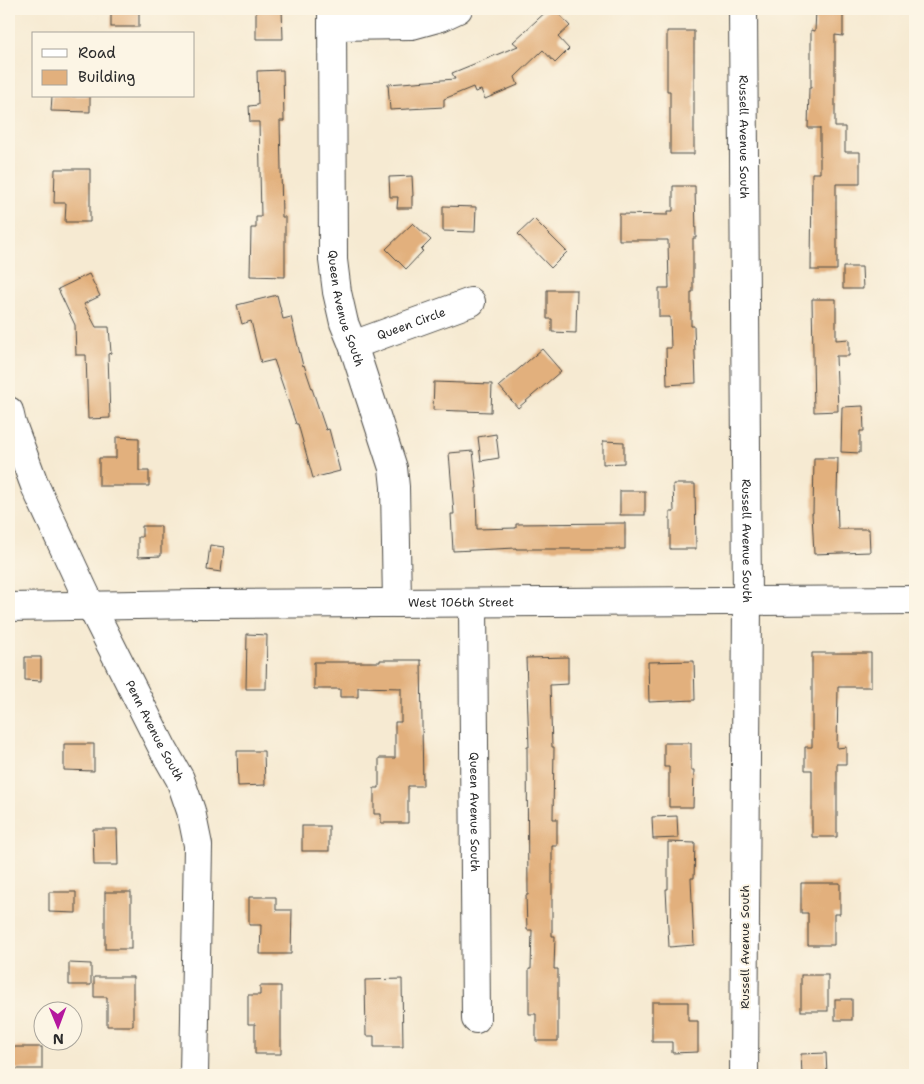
<svg xmlns="http://www.w3.org/2000/svg" width="924" height="1084" viewBox="0 0 924 1084" font-family="'Shantell Sans',sans-serif">
  <style>
    .building { fill: #e2b07d }
    .lines { fill: none; stroke-linecap: round; stroke-linejoin: round }
    .minor-casing { stroke: #494844; stroke-width: 30 }
    .minor { stroke: #fff; stroke-width: 28 }
    .labels { text-anchor: middle; stroke-width: 4; stroke-linejoin: round; paint-order: stroke }
    .street-label { font-size: 12px; fill: #2b2b2b; stroke: #fcf5e5 }
  </style>
  <rect width="100%" height="100%" fill="#fcf5e5"/>
  <filter id="ink" filterUnits="userSpaceOnUse"><feTurbulence type="fractalNoise" baseFrequency=".02" numOctaves="2"/><feDisplacementMap in="SourceGraphic" scale="10" xChannelSelector="R" yChannelSelector="G"/><feConvolveMatrix kernelMatrix="1 2 1 2 8 2 1 2 1" color-interpolation-filters="sRGB"/></filter>
  <filter id="wash" filterUnits="userSpaceOnUse"><feTurbulence type="fractalNoise" baseFrequency=".0096" numOctaves="4" result="noise"/><feDisplacementMap in="SourceGraphic" scale="20" xChannelSelector="R" yChannelSelector="G"/><feGaussianBlur stdDeviation="1.12" result="paint"/><feColorMatrix in="noise" values="0 0 0 0 0 0 0 0 0 0 0 0 0 0 0 0 0 1.4 0 .05"/><feComposite in="paint" operator="in"/></filter>
  <g filter="url(#wash)">
    <rect width="100%" height="100%" fill="#f6ead2"/>
    <g id="blocks">
      <g class="building">
        <rect x="111" y="9" width="28" height="18"/>
        <path d="M256,9H282L283,39H256Z"/>
        <path d="M549,9H554L570,26L558,37L569,49L555,63L543,50L515,77L518,85L485,99L481,90L475,92L473,87L444,99V107L390,110L388,84L455,79L452,73L518,46L513,42Z"/>
        <path d="M816,10H843V36L835,35V127H845V152H860V184H836V229H837V270H811L812,173H820V128H808L809,88H811V30L815,31Z"/>
        <path d="M667,31H694V154H670V91H667Z"/>
        <path d="M283,70L284,121H280L282,217H285V277L250,276L251,228H256V217H261L259,122H250L249,106L258,105L257,71Z"/>
        <path d="M52,96H90V112L51,111Z"/>
        <path d="M55,169H90V222H65L66,203H54Z"/>
        <path d="M412,176L413,196H412V208H397L398,197H390L389,177Z"/>
        <path d="M673,186H695L696,238H693V292H691V326H694L696,383L667,385L666,348H671L670,317H659V288H669L668,240H619V214L668,215V211H673Z"/>
        <path d="M443,206L476,207L475,232L443,231Z"/>
        <path d="M534,219L567,252L551,268L518,234Z"/>
        <path d="M413,223L431,240L421,250L423,251L406,269L386,249Z"/>
        <path d="M843,267H862L863,289H843Z"/>
        <path d="M89,274L100,296L84,304L96,327H109L111,353L108,354L110,418L88,419L86,355H76L75,325L58,289Z"/>
        <path d="M547,290H577L576,333L552,332V319H547Z"/>
        <path d="M277,295L283,319L291,317L303,366L304,365L326,430L329,429L340,471L313,478L298,424H296L274,360L261,363L251,321L242,324L237,305Z"/>
        <path d="M812,299H836V340L849,339V356H836L838,411L814,412Z"/>
        <path d="M542,349L561,371L518,408L499,386Z"/>
        <path d="M434,382L492,384L491,412L433,410Z"/>
        <path d="M863,406L864,431H860V453L841,452L842,407Z"/>
        <path d="M496,434L499,458L481,461L478,437Z"/>
        <path d="M116,437L139,438V471H149V486H99V458H116Z"/>
        <path d="M603,441L624,442V463L603,464Z"/>
        <path d="M473,451L477,488H476L477,529L516,528V524L625,523V549H516V548L453,551L451,514H454L449,453Z"/>
        <path d="M814,458H838L837,494L838,529H869L870,552L814,554L812,513H813Z"/>
        <path d="M673,484H695L696,549H670V512H674Z"/>
        <rect x="620" y="491" width="25" height="24"/>
        <path d="M142,526H161V556L138,557V537H142Z"/>
        <path d="M210,545L224,547L221,572L207,570Z"/>
        <path d="M247,634L267,635L266,689H246Z"/>
        <path d="M812,653H871V687H838L837,748L846,747V764H837V837H812V770H805V747H812Z"/>
        <path d="M25,657H41V681L25,680Z"/>
        <path d="M568,657V684L550,685L552,747H554L553,819H557V846H552V936H555L554,969H558V1041H536V1014H529V969H531L532,930H527L526,895H528L527,747H529L526,658Z"/>
        <path d="M380,660H421L423,786H408V823H381V814H374V788H379V758H395V722H401V688L358,687V697H340V689H314V662H380Z"/>
        <path d="M694,661L695,700L649,702L648,662Z"/>
        <path d="M664,743H691V770H694L693,807H669V767H664Z"/>
        <path d="M64,744H94V771L64,770Z"/>
        <path d="M237,751H264L265,785L238,786Z"/>
        <path d="M677,816L678,838L653,839L652,817Z"/>
        <rect x="302" y="826" width="27" height="25"/>
        <path d="M93,829H117L118,865H94Z"/>
        <path d="M668,842L695,843L694,878H691L694,945L669,947L666,889H668Z"/>
        <path d="M801,883H840V914H834V945H808V913H801Z"/>
        <path d="M49,892H76V913L49,912Z"/>
        <rect x="105" y="892" width="26" height="57"/>
        <path d="M249,897H276V910H292L291,954H260L261,925H249Z"/>
        <path d="M69,963L91,964V985H69Z"/>
        <rect x="801" y="975" width="27" height="36"/>
        <path d="M94,977H133V1026H107V997H94Z"/>
        <path d="M402,979L403,1047H374V1036H366L365,980Z"/>
        <path d="M260,986H281V1054H255V1024H248V995H260Z"/>
        <rect x="835" y="999" width="17" height="21"/>
        <path d="M652,1002H688V1021H698V1052L672,1053V1042H652Z"/>
        <rect x="9" y="1047" width="33" height="22"/>
        <path d="M826,1053L827,1075H802L801,1054Z"/>
      </g>
    </g>
  </g>
  <g filter="url(#ink)">
    <use href="#blocks" fill-opacity="0" stroke="#494844" stroke-width="1"/>
    <g class="lines">
      <defs>
        <g id="minor">
          <path id="s1" d="M332,9L333,260L337,292L344,323L353,345L393,468L395,487L397,603"/>
          <path id="s2" d="M743,9L747,600L744,1075"/>
          <path d="M332,26L412,25L441,17L458,9"/>
          <path id="s3" d="M353,345L471,302"/>
          <path id="s4" d="M9,411L12,424L35,486L91,606L163,749L180,779L191,811L198,845L194,1075"/>
          <path id="s5" d="M473,603L476,1019"/>
          <path id="s6" d="M9,607L200,604L915,600"/>
        </g>
      </defs>
      <use href="#minor" class="minor-casing"/>
      <use href="#minor" class="minor"/>
    </g>
  </g>
  <g class="labels">
    <g class="street-label">
      <text dy="4" stroke="none"><textPath href="#s2" startOffset="128">Russell Avenue South</textPath></text>
      <text dy="4" stroke="none"><textPath href="#s1" startOffset="301">Queen Avenue South</textPath></text>
      <text dy="4" stroke="none"><textPath href="#s3" startOffset="62">Queen Circle</textPath></text>
      <text dy="4" stroke="none"><textPath href="#s2" startOffset="532">Russell Avenue South</textPath></text>
      <text dy="4" stroke="none"><textPath href="#s6" startOffset="452">West 106th Street</textPath></text>
      <text dy="4" stroke="none"><textPath href="#s4" startOffset="352">Penn Avenue South</textPath></text>
      <text dy="4" stroke="none"><textPath href="#s5" startOffset="209">Queen Avenue South</textPath></text>
      <text transform="translate(745 947) rotate(-90)" y="4">Russell Avenue South</text>
    </g>
  </g>
  <rect width="924" height="1084" fill="none" stroke="#fcf5e5" stroke-width="30"/>
  <rect x="32" y="32" width="162" height="65" fill="#fcf5e5" stroke="#a8a49b"/>
  <rect x="42" y="49" width="25" height="8" fill="#ffffff" stroke="#a8a49b"/>
  <text x="78" y="58" font-size="15" fill="#2b2b2b">Road</text>
  <rect x="42" y="70" width="25" height="15" fill="#e2b07d" stroke="#a8a49b"/>
  <text x="78" y="82" font-size="15" fill="#2b2b2b">Building</text>
  <g transform="translate(58 1026) rotate(179)"><circle r="24" fill="#fcf5e5" stroke="#a8a49b"/>
  <path d="M0-4L9 19L0 12L-9 19Z" fill="#b5179e"/>
  <text y="-8" font-size="14" font-weight="bold" text-anchor="middle" fill="#2b2b2b">N</text>
  </g>
</svg>
